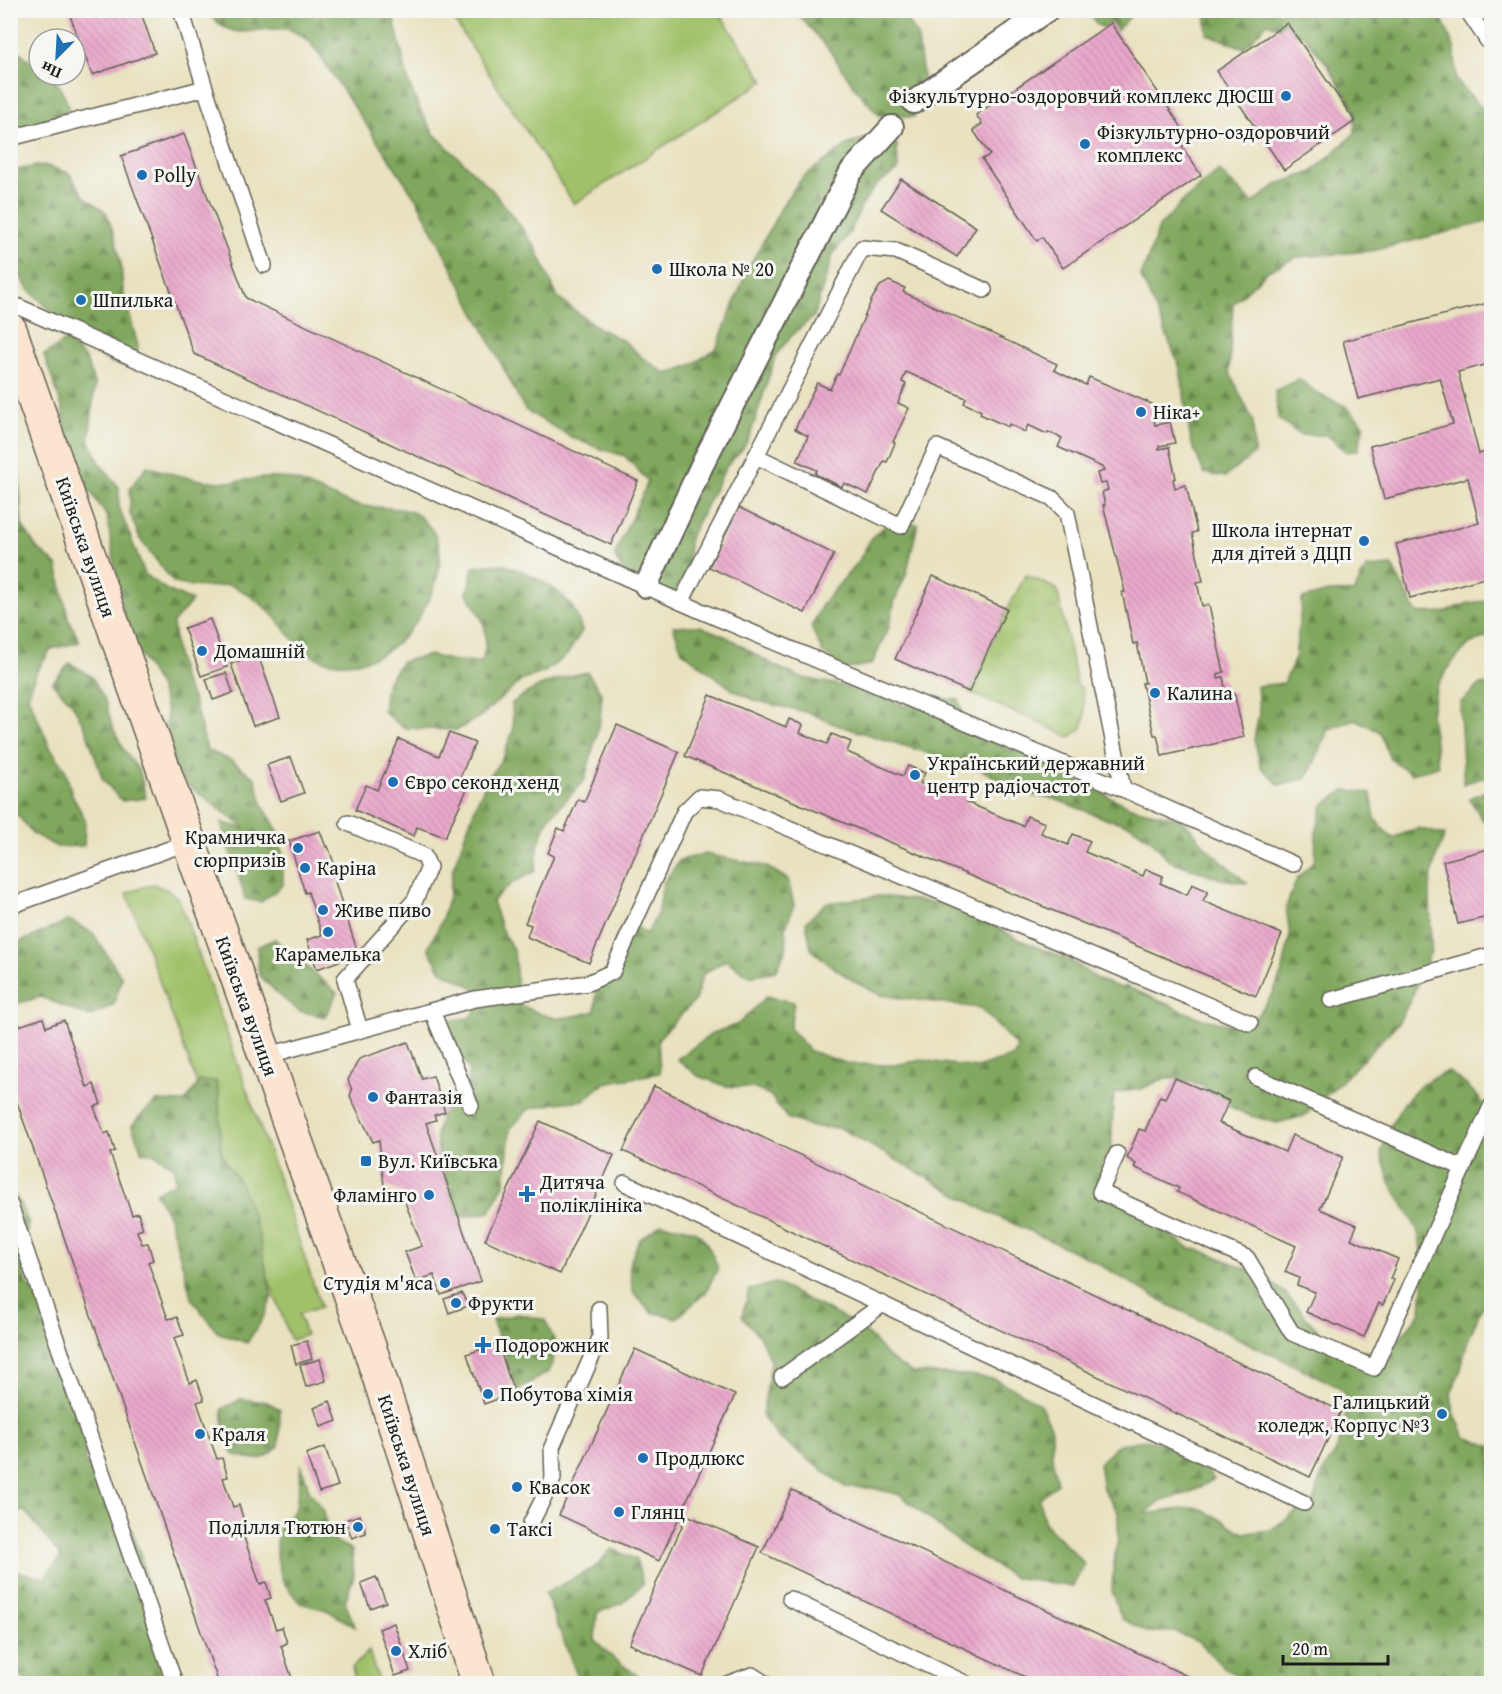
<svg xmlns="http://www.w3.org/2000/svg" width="1502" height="1694" viewBox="0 0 1502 1694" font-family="'Gentium Book Plus',serif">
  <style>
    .grass { fill: #a0c169; stroke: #5e6e42; stroke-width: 1.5 }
    .forest { fill: url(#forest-firs); stroke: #4e623c; stroke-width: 1.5 }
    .park { fill: url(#park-tufts); stroke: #5e6e42; stroke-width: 1.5 }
    .building { fill: url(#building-back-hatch) }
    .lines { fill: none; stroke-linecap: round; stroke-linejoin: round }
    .service-casing { stroke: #646155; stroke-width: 18 }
    .pedestrian-casing { stroke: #646155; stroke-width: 26 }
    .secondary-casing { stroke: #646155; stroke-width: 36 }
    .service { stroke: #fff; stroke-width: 15 }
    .pedestrian { stroke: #fff; stroke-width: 22 }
    .secondary { stroke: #fce5d0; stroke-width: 33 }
    .poi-dot { fill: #1f6fb2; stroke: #f6f6f2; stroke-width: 2 }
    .labels { text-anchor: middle; stroke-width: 6; stroke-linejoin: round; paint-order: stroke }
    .poi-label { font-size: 20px; fill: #1c1c1c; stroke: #f6f6f2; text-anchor: start }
    .street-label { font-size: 20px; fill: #1c1c1c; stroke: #f6f6f2 }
  </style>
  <defs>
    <pattern id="forest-firs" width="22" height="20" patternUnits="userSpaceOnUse" patternTransform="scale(1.5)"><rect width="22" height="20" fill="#80a75d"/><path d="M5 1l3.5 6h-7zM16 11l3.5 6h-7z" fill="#68874c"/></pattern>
    <pattern id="park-tufts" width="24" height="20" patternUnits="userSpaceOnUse" patternTransform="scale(1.5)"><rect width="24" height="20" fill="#a0c169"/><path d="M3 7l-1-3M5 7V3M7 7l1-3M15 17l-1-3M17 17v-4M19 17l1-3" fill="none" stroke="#89a55a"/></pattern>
    <pattern id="building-back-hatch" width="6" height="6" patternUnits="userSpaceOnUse" patternTransform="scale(1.5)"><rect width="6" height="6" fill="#e9a8ca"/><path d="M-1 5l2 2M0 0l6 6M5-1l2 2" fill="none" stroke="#c790ad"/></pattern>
  </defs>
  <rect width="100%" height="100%" fill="#f6f6f2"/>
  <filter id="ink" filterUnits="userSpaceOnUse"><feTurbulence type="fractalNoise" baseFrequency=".0167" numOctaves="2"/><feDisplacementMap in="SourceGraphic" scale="12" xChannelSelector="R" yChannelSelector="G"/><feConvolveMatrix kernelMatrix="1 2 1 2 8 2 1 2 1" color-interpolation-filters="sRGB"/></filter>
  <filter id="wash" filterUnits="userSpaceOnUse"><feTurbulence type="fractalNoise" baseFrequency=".008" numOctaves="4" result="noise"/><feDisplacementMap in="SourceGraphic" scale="24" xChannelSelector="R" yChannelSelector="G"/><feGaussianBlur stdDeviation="1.35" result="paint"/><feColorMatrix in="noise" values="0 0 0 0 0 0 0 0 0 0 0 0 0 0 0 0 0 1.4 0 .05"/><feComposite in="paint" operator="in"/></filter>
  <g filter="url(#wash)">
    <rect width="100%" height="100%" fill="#e9e2c0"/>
    <g class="grass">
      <path d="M448,11H718L764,81L574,204Z"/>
      <path d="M153,884L169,891L179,899L279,1180L321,1307L299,1314L306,1335L291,1340L127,893Z"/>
      <path d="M369,1651L379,1683H356L352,1668Z"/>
    </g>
    <g class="forest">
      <path d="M206,11H392L409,84L420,110L434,134L492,190L521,227L536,248L558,298L600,329L624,341L644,359L667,374L693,364L716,349L746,273L786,199L803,177L847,145L872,135L897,144L898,170L876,185L861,207L850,232L833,254L814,316L793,334L776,355L751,433L744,447L726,467L689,539L688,568L675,592L648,598L628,580L614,556C624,530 638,507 648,481L625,456L598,448L573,438L525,410L417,200L311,43C304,38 294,29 286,29C250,26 236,46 206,11Z"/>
      <path d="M795,11H899L917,34L924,83L914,117L879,115L858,92L827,47Z"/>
      <path d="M1089,11H1131L1130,17L1116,31L1097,25Z"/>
      <path d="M1205,11H1439L1455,50L1456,80L1483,109L1491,115V221L1372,251L1297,257L1268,271L1233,304L1229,371L1253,421L1254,454L1225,477L1204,473L1191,442L1180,368L1160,319L1141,277L1159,227L1184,200L1219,171L1253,203L1278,184L1312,172L1355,133V110L1327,64L1304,36L1267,23L1244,48L1207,34Z"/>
      <path d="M10,18L16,48L39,70V75C58,75 62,92 69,107L55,129L10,143Z"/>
      <path d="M43,165L69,173L84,196L106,212L115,237L121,264L123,291L138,346L135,369L109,362L87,345L28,289L14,265L11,254L10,174L16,170Z"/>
      <path d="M67,340L86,360L95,385L89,440L101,465L119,487V508L145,574L167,590L192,601L173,623L176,650L182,677L194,702L207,750L232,761L255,778L263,806L278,831L283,858V885L261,902L245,899C239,872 227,849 221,822L246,829L189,786L171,765L165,739L167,712L159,686L131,640L120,599L107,517L93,495L73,476L62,407L44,355Z"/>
      <path d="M1299,379L1320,395L1345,406L1364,425L1358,450L1347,452L1327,435H1300L1278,418L1275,391Z"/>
      <path d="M11,437L15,445L19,471L22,525L37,548L57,565L68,618L80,642L51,649L37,671L28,696L50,747L65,769L72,795L85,819L84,846L57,847L33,834L11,807Z"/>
      <path d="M147,466C173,475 200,482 227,482C245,481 264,476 282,478C305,480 333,500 358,505C376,509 395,506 412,512C417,513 422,519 426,523C461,555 422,626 391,648C376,659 357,664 339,663C306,662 295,640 275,618C265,606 247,592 232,586C228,584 223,585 219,586C203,588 190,586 174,583L140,539L130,514V488Z"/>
      <path d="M893,519L918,524L906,575L895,600L889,627L872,664L846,669L823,653L811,627L823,603L858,562L872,537Z"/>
      <path d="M502,564C526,572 554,584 571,605C577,611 579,623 582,631L567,655L546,671L521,681L481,716L457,730L403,728L383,711L386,684L401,662L429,655L455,661L482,662C490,631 485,620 467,594L473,567Z"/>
      <path d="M1392,566L1417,613L1444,612L1469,603L1491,600V635L1469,644L1451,664L1437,686L1431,713L1438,766L1412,774L1390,759L1380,732L1355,719L1329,729L1307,778L1279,785L1261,767L1254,740L1259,713L1257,686L1284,683L1295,658L1302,599L1328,592H1354L1366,568Z"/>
      <path d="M673,626H700L727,637L773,665L799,677L853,688L880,696L905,706L932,697L959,700L967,727L1008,749L1035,756L1060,767L1083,784L1133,808L1177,818L1188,825L1205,846L1247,883L1221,879L1170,861L1151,840L1130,825L1103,818L1055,799L1028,795L982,770L834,724L810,713L757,701L733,690L682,651Z"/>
      <path d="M70,663L92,677L105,700L112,726L124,750L140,772L146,798L122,801L103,780L85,727L71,702L52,683Z"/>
      <path d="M587,672L602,694L600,721L585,780L548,819L539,843L535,871L511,884L492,901L501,928L514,951L519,1004C552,1021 560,1021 595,1011L597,984L608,968L615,941L626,919L647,934L659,910L663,883L680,860L706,854L765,866L788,879L794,905L785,929L787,947L776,971L749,976L726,960L703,974L695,1000L658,1039L660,1073L605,1083L584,1100L556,1103L529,1109L510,1129L505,1182L490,1212L463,1217L457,1215L440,1163L436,1136L442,1111L465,1096L469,1069L452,1044L443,1021L469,1018L487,998L465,983L441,971L428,948L441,922L449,896L453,868L476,805L487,780L503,757L513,731L512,703C538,684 555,679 587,672Z"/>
      <path d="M1491,684V772L1488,776L1463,784C1464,756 1460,730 1460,703L1480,685Z"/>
      <path d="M1491,789V824L1484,822L1469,798Z"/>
      <path d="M1345,790L1371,793L1375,819L1392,838L1418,828L1445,835L1435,860L1430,886L1431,951L1411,999L1398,1023L1345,1078L1304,1116L1277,1123L1248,1115L1222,1103L1202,1085L1175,1078H1165L1141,1089L1115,1093L1113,1104L1111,1161L1116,1188L1132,1210L1188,1247L1214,1255L1264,1277L1285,1293L1320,1333L1343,1347L1369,1352L1395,1344L1421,1312L1423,1285L1424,1257L1417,1229L1389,1180L1381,1153L1389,1128L1404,1103L1423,1083L1447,1071C1467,1084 1479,1095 1492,1117L1491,1300L1481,1309L1467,1343L1461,1369L1451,1394L1454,1412L1465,1437L1491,1446V1683H1246L1220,1664L1200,1643L1175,1632H1147L1122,1619L1112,1593L1113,1567L1118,1538V1512L1103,1489L1099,1463L1119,1444L1146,1440L1173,1446L1195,1459L1214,1479L1190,1493L1165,1499L1144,1514L1196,1507L1220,1519L1243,1533L1270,1530L1314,1500L1322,1474L1336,1451L1345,1425L1346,1397L1339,1387L1167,1304L1088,1258L988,1212L840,1128L813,1127L787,1118L770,1095L752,1088L725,1086L698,1076L677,1059L713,1033L738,1024L767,996L794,1002L790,1029L810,1051L849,1064L894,1065L922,1060L977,1068L1014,1056L1017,1047L980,1008L880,995L855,982L831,966L811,949L806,922L826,903L880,896L947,904L972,914L1020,940L1071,961L1099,980L1125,989V986L1202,1019L1229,1024L1256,1017L1272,995L1283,970L1290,935L1286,907L1297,879L1315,860L1316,833L1323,805Z"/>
      <path d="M69,920L93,933L122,978L114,1004L90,1017L41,997L11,1005V943L20,942Z"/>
      <path d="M275,939L337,993L325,1017L299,1011L278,994L259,975L257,947Z"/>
      <path d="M200,1081H216L219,1094L221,1155L241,1184L258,1231L272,1298L262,1320L247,1343L217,1332L192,1299L169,1217L155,1192L175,1183V1167L153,1153L142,1152L132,1126L139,1117L157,1101L185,1102Z"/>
      <path d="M10,1192L17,1197L28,1221L24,1275L28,1285L47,1304L84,1433L85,1461L117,1504L132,1531L141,1556L146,1582L164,1633L189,1683H26L14,1667L10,1651L11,1576L17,1571L44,1578L61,1557L26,1512L11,1510Z"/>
      <path d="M661,1224C699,1228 704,1232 718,1268L706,1292L677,1318L651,1312L633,1292L629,1265L639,1240Z"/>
      <path d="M775,1283L851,1322L872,1338L890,1359L913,1373L968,1375L994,1379L1017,1390L1040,1404L1052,1429V1456L1057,1484L1039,1499L1045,1524L1085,1564L1072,1587L1013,1577L966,1548L900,1495L872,1488L845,1487L779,1438L762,1416L771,1363L760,1337L742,1316L749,1290Z"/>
      <path d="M518,1314L545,1320L556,1344L550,1371L518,1390L492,1320Z"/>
      <path d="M241,1399L267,1402L280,1409L279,1446C263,1464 253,1460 232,1454L225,1436L222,1409Z"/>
      <path d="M301,1464L309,1490L324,1511L329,1538L352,1550L354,1576L345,1602L355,1627L327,1610L300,1603L283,1582L276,1555L278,1529L296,1508Z"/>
      <path d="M612,1549L636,1559L643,1584L622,1603L597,1613L595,1640L613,1658L648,1683H580L545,1593L594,1568Z"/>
    </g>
    <path class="park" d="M1026,575L1057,589L1077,685L1082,688L1085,716L1082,728L1070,737L969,692L1007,609Z"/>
    <g id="blocks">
      <g class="building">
        <path d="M68,10H140L155,53L92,75Z"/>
        <path d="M1111,23L1191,141L1182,147L1201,175L1063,268L1042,237L1037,241L982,159L990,155L973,130L982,124L976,115Z"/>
        <path d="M1287,23L1355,121L1284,170L1217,71Z"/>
        <path d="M184,134L246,298L638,481L611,545L194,354L121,156Z"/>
        <path d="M901,179L976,227L957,257L881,209Z"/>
        <path d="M889,281L905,288L903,292L1057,364L1054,370L1072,379L1086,385L1089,377L1152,404L1155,425L1170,422L1175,443L1159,446V449L1169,447L1176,478L1173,479L1175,488L1186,485L1197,532L1192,533L1203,581L1197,582L1202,606L1209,605L1224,672L1218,674V678L1223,677L1226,693L1234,692L1244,737L1162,756L1157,735H1154L1142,683H1145L1137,643L1133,644L1122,592H1125L1103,505H1105L1102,492L1108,490L1106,483L1100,484L1097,473L1104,471L1102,467L1058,447L1062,438L1048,432L1047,434L1028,425L1025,432L1009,424L1008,427L980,414L981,411L964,403L966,398L906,372L902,382L906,384L898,403L909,408L893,442L895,443L887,462L884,461L868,494L844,483L842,487L815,474L817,470L797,461L808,436L795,429L817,383L830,389L837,374L839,375L872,299L880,286Z"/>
        <path d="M1492,302V363L1458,372L1479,454L1485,452L1487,460L1492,459V576L1410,598L1396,544L1479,523L1468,478L1384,499L1370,446L1453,424L1440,378L1358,399L1343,341Z"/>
        <path d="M738,507L834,554L805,613L709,567Z"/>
        <path d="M933,576L1007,609L969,692L895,659Z"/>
        <path d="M210,619L227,667L201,676L184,628Z"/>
        <path d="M258,655L280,717L253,726L231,664Z"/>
        <path d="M226,673L233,693L213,700L206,679Z"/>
        <path d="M710,695L786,727L789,719L803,725L800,733L827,744L832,734L851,742L847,752L903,776L908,766L925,773L920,783L949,795L953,786L970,793L966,802L1023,826L1027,816L1045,823L1041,833L1068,845L1073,834L1090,841L1085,852L1143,876L1146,869L1163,876L1160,883L1187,895L1192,884L1208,891L1203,901L1282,934L1256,996L685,756Z"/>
        <path d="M617,725L679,752L589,963L527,937L531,925L525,923L554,856L548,853L558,828L564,831L578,799L584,802Z"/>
        <path d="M449,733L475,743L458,782L468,787L445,837L417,827L414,836L355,810L366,785L377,790L399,739L439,756Z"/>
        <path d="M291,757L304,793L281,801L267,765Z"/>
        <path d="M320,831L326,847L328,846L340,881L335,882L357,950L349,952L350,957L317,969L307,940L322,935L308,892L305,893L289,841Z"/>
        <path d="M1492,848V916L1458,924L1443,861Z"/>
        <path d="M43,1018L46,1027L64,1020L87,1087L94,1084L101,1104L94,1107L104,1134L109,1132L115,1151L110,1153L132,1215L138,1213L143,1229L137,1231L142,1244L148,1243L153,1260L148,1262L168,1319L177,1317L184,1335L174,1338L190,1383L197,1380L204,1400L197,1402L217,1459L222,1458L228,1477L223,1478L233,1507L239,1505L244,1521L239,1523L260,1584L266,1582L271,1598L265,1600L276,1629L282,1627L287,1643L281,1646L294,1684H219L10,1082V1039L16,1037L13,1028Z"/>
        <path d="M408,1042L422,1079L433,1076L445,1112L434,1115L436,1120L426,1123L481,1281L441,1295L434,1275L416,1281L405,1252L422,1246L401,1192L384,1186L379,1140L373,1142L350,1096L352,1090L348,1080L359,1059Z"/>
        <path d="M1175,1078L1229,1101L1219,1123L1285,1152L1292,1135L1343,1157L1320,1209L1357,1225L1351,1239L1398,1259L1390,1279L1394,1280L1383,1305L1379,1303L1364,1337L1306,1312L1315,1292L1297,1285L1299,1278L1285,1272L1296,1246L1177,1192L1179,1188L1134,1167L1136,1164L1127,1158L1139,1129L1145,1131L1160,1096L1165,1098Z"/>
        <path d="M654,1086L1341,1411L1310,1477L623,1151Z"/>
        <path d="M540,1121L614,1155L560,1274L485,1240Z"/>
        <path d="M462,1293L468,1306L449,1313L444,1299Z"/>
        <path d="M307,1341L312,1359L296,1364L291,1345Z"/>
        <path d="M498,1344L514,1393L484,1404L467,1354Z"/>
        <path d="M635,1349L735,1395L659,1561L559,1515Z"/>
        <path d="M320,1359L326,1381L306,1387L300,1365Z"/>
        <path d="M330,1401L337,1421L321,1427L314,1408Z"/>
        <path d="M325,1447L338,1486L319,1492L306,1454Z"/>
        <path d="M792,1490L1204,1684H1040L762,1553Z"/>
        <path d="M360,1515L366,1533L352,1538L345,1520Z"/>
        <path d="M687,1515L759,1547L702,1676L629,1644Z"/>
        <path d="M376,1577L386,1602L370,1608L361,1583Z"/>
        <path d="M394,1623L410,1671L395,1676L379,1629Z"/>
      </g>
    </g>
  </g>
  <g filter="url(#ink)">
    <use href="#blocks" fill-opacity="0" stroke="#646155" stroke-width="1.5"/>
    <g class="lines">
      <defs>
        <g id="service">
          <path d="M1467,10L1492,47"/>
          <path d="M205,88L264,265"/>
          <path d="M10,138L205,88L181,10"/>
          <path d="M10,303L701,611L1123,789L1293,864"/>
          <path d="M756,456L862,248L896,251L984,290"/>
          <path d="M681,602L756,456L901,526L937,447L1052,498L1067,513L1123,789"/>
          <path d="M348,823L424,856L429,867L415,900L345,979L360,1030"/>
          <path d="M10,906L189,842"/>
          <path d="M1331,1000L1492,955"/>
          <path d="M432,1011L471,1106"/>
          <path d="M265,1056L475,999L588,983L612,972L684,812L699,797L720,799L1250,1023"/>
          <path d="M1117,1154L1100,1192L1247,1258L1292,1333L1374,1368L1463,1168L1256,1077"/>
          <path d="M1463,1168L1492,1105"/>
          <path d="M625,1183L1304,1503"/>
          <path d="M10,1205L175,1684"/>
          <path d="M782,1377L883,1304"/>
          <path d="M531,1523L553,1479L552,1447L600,1338L599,1309"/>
          <path d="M790,1599L967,1684"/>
          <path d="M727,1684L752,1675L766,1684"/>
        </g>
        <g id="pedestrian">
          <path d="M914,102L1047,10"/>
          <path d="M646,586L702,465L851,172L892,127"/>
        </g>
        <path id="secondary" d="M10,330L189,842L370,1349L479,1684"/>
      </defs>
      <use href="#service" class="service-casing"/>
      <use href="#pedestrian" class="pedestrian-casing"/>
      <use href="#secondary" class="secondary-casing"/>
      <use href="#service" class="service"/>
      <use href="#pedestrian" class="pedestrian"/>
      <use href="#secondary" class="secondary"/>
    </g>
  </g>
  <g class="poi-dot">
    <circle cx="1286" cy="96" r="6"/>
    <circle cx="1085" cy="144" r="6"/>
    <circle cx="142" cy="175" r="6"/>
    <circle cx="657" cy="269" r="6"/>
    <circle cx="81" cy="300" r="6"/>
    <circle cx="1141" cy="412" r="6"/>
    <circle cx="1364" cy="541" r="6"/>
    <circle cx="202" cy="651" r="6"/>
    <circle cx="1155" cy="693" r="6"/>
    <circle cx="915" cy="775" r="6"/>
    <circle cx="393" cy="782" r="6"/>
    <circle cx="298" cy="848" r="6"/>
    <circle cx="305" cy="868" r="6"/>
    <circle cx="323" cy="910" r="6"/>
    <circle cx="328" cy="932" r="6"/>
    <circle cx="373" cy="1097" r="6"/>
    <rect x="360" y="1155" width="12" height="12" rx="3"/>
    <path d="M524 1185h6v6h6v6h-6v6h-6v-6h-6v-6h6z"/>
    <circle cx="429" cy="1195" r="6"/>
    <circle cx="445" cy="1283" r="6"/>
    <circle cx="456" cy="1303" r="6"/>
    <path d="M480 1336h6v6h6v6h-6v6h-6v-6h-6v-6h6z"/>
    <circle cx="488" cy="1394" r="6"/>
    <circle cx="1442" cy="1414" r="6"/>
    <circle cx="200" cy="1434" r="6"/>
    <circle cx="643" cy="1458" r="6"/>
    <circle cx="517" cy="1487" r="6"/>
    <circle cx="619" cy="1512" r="6"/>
    <circle cx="358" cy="1527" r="6"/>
    <circle cx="495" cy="1529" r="6"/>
    <circle cx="396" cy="1651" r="6"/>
  </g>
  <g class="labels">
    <g class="poi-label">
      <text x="1274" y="103" text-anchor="end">Фізкультурно-оздоровчий комплекс ДЮСШ</text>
      <text x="1097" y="139">Фізкультурно-оздоровчий<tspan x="1097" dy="23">комплекс</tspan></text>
      <text x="154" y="182">Polly</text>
      <text x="669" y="276">Школа № 20</text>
      <text x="93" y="307">Шпилька</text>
      <text x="1153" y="419">Ніка+</text>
      <text x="1352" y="537" text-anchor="end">Школа інтернат<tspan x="1352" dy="23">для дітей з ДЦП</tspan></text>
      <text x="214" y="658">Домашній</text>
      <text x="1167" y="700">Калина</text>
      <text x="927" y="770">Український державний<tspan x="927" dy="23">центр радіочастот</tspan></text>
      <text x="405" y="789">Євро секонд хенд</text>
      <text x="286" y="844" text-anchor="end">Крамничка<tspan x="286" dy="23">сюрпризів</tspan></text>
      <text x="317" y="875">Каріна</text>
      <text x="335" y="917">Живе пиво</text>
      <text x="328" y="961" text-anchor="middle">Карамелька</text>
      <text x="385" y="1104">Фантазія</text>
      <text x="378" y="1168">Вул. Київська</text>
      <text x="540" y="1189">Дитяча<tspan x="540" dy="23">поліклініка</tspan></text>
      <text x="417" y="1202" text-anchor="end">Фламінго</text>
      <text x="433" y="1290" text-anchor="end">Студія м'яса</text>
      <text x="468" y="1310">Фрукти</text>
      <text x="495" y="1352">Подорожник</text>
      <text x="500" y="1401">Побутова хімія</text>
      <text x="1430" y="1409" text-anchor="end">Галицький<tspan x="1430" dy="23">коледж, Корпус №3</tspan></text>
      <text x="212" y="1441">Краля</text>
      <text x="655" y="1465">Продлюкс</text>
      <text x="529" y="1494">Квасок</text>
      <text x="631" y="1519">Глянц</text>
      <text x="346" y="1534" text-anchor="end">Поділля Тютюн</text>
      <text x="507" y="1536">Таксі</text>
      <text x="408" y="1658">Хліб</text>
    </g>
    <g class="street-label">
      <text transform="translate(86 547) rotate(71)" y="7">Київська вулиця</text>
      <text transform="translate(247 1006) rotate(70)" y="7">Київська вулиця</text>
      <text transform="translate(407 1465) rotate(72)" y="7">Київська вулиця</text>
    </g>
  </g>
  <rect width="1502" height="1694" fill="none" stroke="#f6f6f2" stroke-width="36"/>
  <g transform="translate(57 57) rotate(204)"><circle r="28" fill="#f6f6f2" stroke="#9f9f9c" stroke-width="1.5"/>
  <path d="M0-4.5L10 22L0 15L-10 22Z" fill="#1f6fb2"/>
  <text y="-9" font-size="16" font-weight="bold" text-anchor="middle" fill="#1c1c1c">Пн</text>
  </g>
  <path d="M1283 1655v9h105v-9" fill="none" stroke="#1c1c1c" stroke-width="3"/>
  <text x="1292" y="1655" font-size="18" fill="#1c1c1c" stroke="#f6f6f2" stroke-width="4.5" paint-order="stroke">20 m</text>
</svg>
